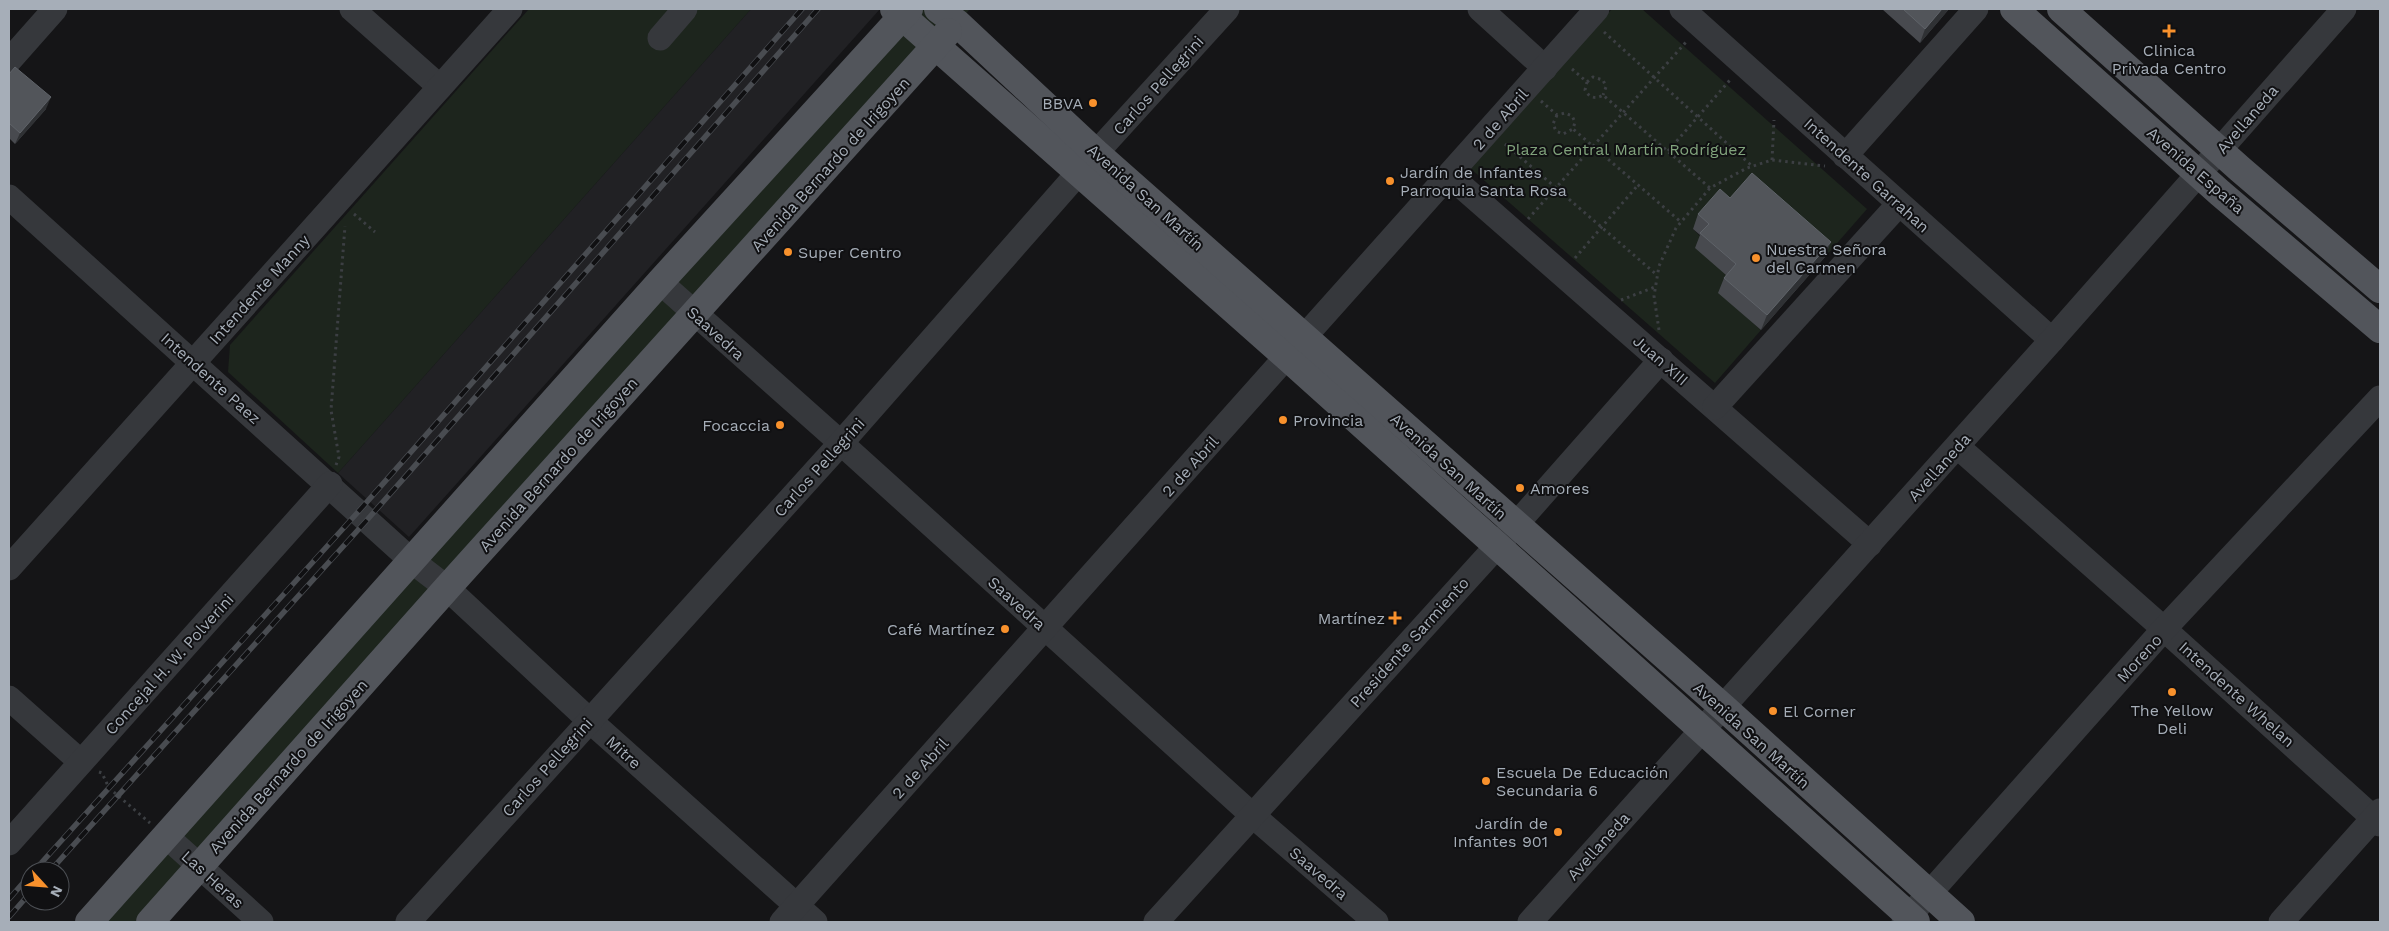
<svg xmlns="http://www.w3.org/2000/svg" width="2389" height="931" viewBox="0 0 2389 931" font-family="'Work Sans',sans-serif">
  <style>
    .built { fill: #212124 }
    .green { fill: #1d251d }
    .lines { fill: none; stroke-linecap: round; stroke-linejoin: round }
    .path { stroke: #3c3f43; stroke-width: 3; stroke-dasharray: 2.5 4; stroke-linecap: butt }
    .minor { stroke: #36383c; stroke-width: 25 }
    .major { stroke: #52555b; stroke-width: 28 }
    .rail-casing { stroke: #494c51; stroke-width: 5.5 }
    .rail { stroke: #101012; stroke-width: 4; stroke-dasharray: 11; stroke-linecap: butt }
    .wall { fill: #484a4f }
    .shaded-wall { fill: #2f3134 }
    .building { fill: #52555a; stroke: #5f6369 }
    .poi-dot { fill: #f8912c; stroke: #101012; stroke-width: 2 }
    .labels { text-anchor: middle; stroke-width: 4; stroke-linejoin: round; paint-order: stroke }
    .poi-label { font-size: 16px; fill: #a6aeb8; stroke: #101012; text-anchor: start }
    .street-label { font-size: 16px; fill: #a6aeb8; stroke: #101012 }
    .park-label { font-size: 16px; fill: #81a37c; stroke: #101012 }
  </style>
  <rect width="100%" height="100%" fill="#151517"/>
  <path class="built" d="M751,9H880L409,537L338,473Z"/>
  <g class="green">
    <path d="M529,9H751L338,473L228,372L230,345Z"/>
    <path d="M909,9H970L150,922H89Z"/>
    <path d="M1612,9H1642L1867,209L1825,257L1693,229L1703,239L1730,279L1719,293L1761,330L1715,383L1470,168Z"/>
  </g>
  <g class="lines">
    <g class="path">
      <path d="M1604,32L1752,166"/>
      <path d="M1572,69L1587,82L1585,90C1589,97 1595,100 1603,95L1710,188"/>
      <path d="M1587,82L1593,77L1603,80L1606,87L1603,95"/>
      <path d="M1541,101L1557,115L1565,113L1572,116L1575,122L1573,129L1681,222"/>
      <path d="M1557,115L1553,124L1556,131L1563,134L1573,129"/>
      <path d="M1505,144L1657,275"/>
      <path d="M1668,151L1730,80"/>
      <path d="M1772,160L1774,120"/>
      <path d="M354,214L375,232"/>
      <path d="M1528,219L1687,41"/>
      <path d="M1575,258L1638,185"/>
      <path d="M1621,300L1655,287"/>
      <path d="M1659,330L1654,296L1659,266L1676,228L1710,188L1747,168L1772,160L1825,166"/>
      <path d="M336,465L339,457L331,410L345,226"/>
      <path d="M99,772L102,773L109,788L150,823"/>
    </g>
    <g class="minor">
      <path d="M352,9L440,87"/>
      <path d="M1480,9L1545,68"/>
      <path d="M1682,9L2052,340"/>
      <path d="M660,38L685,9"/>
      <path d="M9,61L55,9"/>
      <path d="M1845,156L1976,9"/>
      <path d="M1450,176L1870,544"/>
      <path d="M9,197L412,561L447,588L589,720L815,922"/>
      <path d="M660,282L841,443L1251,814L1376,922"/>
      <path d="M1715,407L1899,204"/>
      <path d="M1958,447L2164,629L2380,824"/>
      <path d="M9,568L510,9"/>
      <path d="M9,698L81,762"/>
      <path d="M166,836L261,922"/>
      <path d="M9,843L330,484"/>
      <path d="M408,922L841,443L1096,153L1227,9"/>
      <path d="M782,922L1597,9"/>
      <path d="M1156,922L1497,546L1661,360"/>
      <path d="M1530,922L2052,340L2344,9"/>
      <path d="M1904,922L2164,629L2380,398"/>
      <path d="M2281,922L2380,811"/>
    </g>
    <g class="major">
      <path d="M894,9L1287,357L1916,922"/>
      <path d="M938,9L957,23L1096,153L1724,708L1961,922"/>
      <path d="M2014,9L2220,193L2380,329"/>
      <path d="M2061,9L2240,169L2380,289"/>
      <path d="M89,922L660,282L909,9"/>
      <path d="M150,922L447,588L948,32"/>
    </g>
    <defs>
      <g id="rail">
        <path d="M34,871L358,512L802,9"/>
        <path d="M50,871L367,520L818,9"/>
        <path d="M9,899L30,875"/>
        <path d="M9,917L30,893"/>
      </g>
    </defs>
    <use href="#rail" class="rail-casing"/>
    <use href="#rail" class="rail"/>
  </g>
  <g class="wall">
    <path d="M1882,9H1949L1920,43Z"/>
    <path d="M9,74L46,109L15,144L9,138Z"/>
    <path d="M1730,198L1825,257L1761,330L1718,293L1724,278L1726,275L1695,248L1700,235L1693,229L1698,214Z"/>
  </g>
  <g class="shaded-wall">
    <path d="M1942,9H1949L1920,43L1925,29Z"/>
    <path d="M51,97L46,109L15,144L20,133Z"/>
    <path d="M1831,242L1825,257L1761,330L1767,315Z"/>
  </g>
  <g class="building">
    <path d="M1903,9H1942L1925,29Z"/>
    <path d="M15,67L51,97L20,133L9,123V74Z"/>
    <path d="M1752,173L1831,242L1767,315L1724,278L1736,264L1700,233L1709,224L1698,214L1720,189L1730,198Z"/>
  </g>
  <g class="poi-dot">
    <path d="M2166.5 23.5h5v5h5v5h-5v5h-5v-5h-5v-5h5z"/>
    <circle cx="1093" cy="103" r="5"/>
    <circle cx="1390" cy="181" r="5"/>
    <circle cx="788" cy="252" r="5"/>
    <circle cx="1756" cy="258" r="5"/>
    <circle cx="1283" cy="420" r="5"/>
    <circle cx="780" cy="425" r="5"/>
    <circle cx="1520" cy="488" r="5"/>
    <path d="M1392.5 610.5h5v5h5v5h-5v5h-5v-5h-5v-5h5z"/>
    <circle cx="1005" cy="629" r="5"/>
    <circle cx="2172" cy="692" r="5"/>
    <circle cx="1773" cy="711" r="5"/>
    <circle cx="1486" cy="781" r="5"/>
    <circle cx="1558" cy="832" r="5"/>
  </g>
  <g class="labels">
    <g class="poi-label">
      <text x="2169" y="56" text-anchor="middle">Clinica<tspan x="2169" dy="18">Privada Centro</tspan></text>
      <text x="1083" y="109" text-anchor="end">BBVA</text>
      <text x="1400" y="178">Jardín de Infantes<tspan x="1400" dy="18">Parroquia Santa Rosa</tspan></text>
      <text x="1766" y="255">Nuestra Señora<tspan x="1766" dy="18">del Carmen</tspan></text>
      <text x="798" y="258">Super Centro</text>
      <text x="1293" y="426">Provincia</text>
      <text x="770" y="431" text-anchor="end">Focaccia</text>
      <text x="1530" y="494">Amores</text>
      <text x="1385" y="624" text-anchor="end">Martínez</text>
      <text x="995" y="635" text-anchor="end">Café Martínez</text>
      <text x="2172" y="716" text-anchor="middle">The Yellow<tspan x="2172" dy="18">Deli</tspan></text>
      <text x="1783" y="717">El Corner</text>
      <text x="1496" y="778">Escuela De Educación<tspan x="1496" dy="18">Secundaria 6</tspan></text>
      <text x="1548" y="829" text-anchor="end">Jardín de<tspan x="1548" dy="18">Infantes 901</tspan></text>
    </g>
    <g class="street-label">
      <text transform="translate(1158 85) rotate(-48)" y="6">Carlos Pellegrini</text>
      <text transform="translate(1500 119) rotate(-49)" y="6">2 de Abril</text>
      <text transform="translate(2247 119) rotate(-49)" y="6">Avellaneda</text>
      <text transform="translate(830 164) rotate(-48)" y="6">Avenida Bernardo de Irigoyen</text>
      <text transform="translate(2196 170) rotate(41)" y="6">Avenida España</text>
      <text transform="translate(1867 175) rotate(42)" y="6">Intendente Garrahan</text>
      <text transform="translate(1146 197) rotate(42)" y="6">Avenida San Martín</text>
      <text transform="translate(259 289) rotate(-48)" y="6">Intendente Manny</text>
      <text transform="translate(716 333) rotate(42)" y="6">Saavedra</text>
      <text transform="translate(1661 360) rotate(41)" y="6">Juan XIII</text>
      <text transform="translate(211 378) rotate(42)" y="6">Intendente Paez</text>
      <text transform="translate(558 464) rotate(-48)" y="6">Avenida Bernardo de Irigoyen</text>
      <text transform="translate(1190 466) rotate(-48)" y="6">2 de Abril</text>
      <text transform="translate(1449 466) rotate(42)" y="6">Avenida San Martín</text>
      <text transform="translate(819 467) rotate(-48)" y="6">Carlos Pellegrini</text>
      <text transform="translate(1939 467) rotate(-48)" y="6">Avellaneda</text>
      <text transform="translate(1017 603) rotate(42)" y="6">Saavedra</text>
      <text transform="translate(1409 642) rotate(-48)" y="6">Presidente Sarmiento</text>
      <text transform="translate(2139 658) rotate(-48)" y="6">Moreno</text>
      <text transform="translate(169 664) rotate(-48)" y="6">Concejal H. W. Polverini</text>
      <text transform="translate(2237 694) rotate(42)" y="6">Intendente Whelan</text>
      <text transform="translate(1752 735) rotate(42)" y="6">Avenida San Martín</text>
      <text transform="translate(624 752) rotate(42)" y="6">Mitre</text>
      <text transform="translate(288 766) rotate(-48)" y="6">Avenida Bernardo de Irigoyen</text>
      <text transform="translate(547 767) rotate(-48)" y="6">Carlos Pellegrini</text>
      <text transform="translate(920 768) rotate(-48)" y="6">2 de Abril</text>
      <text transform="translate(1598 846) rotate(-48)" y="6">Avellaneda</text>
      <text transform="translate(1319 873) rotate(41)" y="6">Saavedra</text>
      <text transform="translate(213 879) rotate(42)" y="6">Las Heras</text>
    </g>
    <g class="park-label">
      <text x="1626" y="155">Plaza Central Martín Rodríguez</text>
    </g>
  </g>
  <rect width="2389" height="931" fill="none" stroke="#a6aeb8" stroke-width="20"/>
  <g transform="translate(45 886) rotate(116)"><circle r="24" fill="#101012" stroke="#4c4f54"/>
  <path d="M0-4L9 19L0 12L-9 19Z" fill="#f8912c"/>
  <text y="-8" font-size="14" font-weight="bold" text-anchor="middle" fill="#a6aeb8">N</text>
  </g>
</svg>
